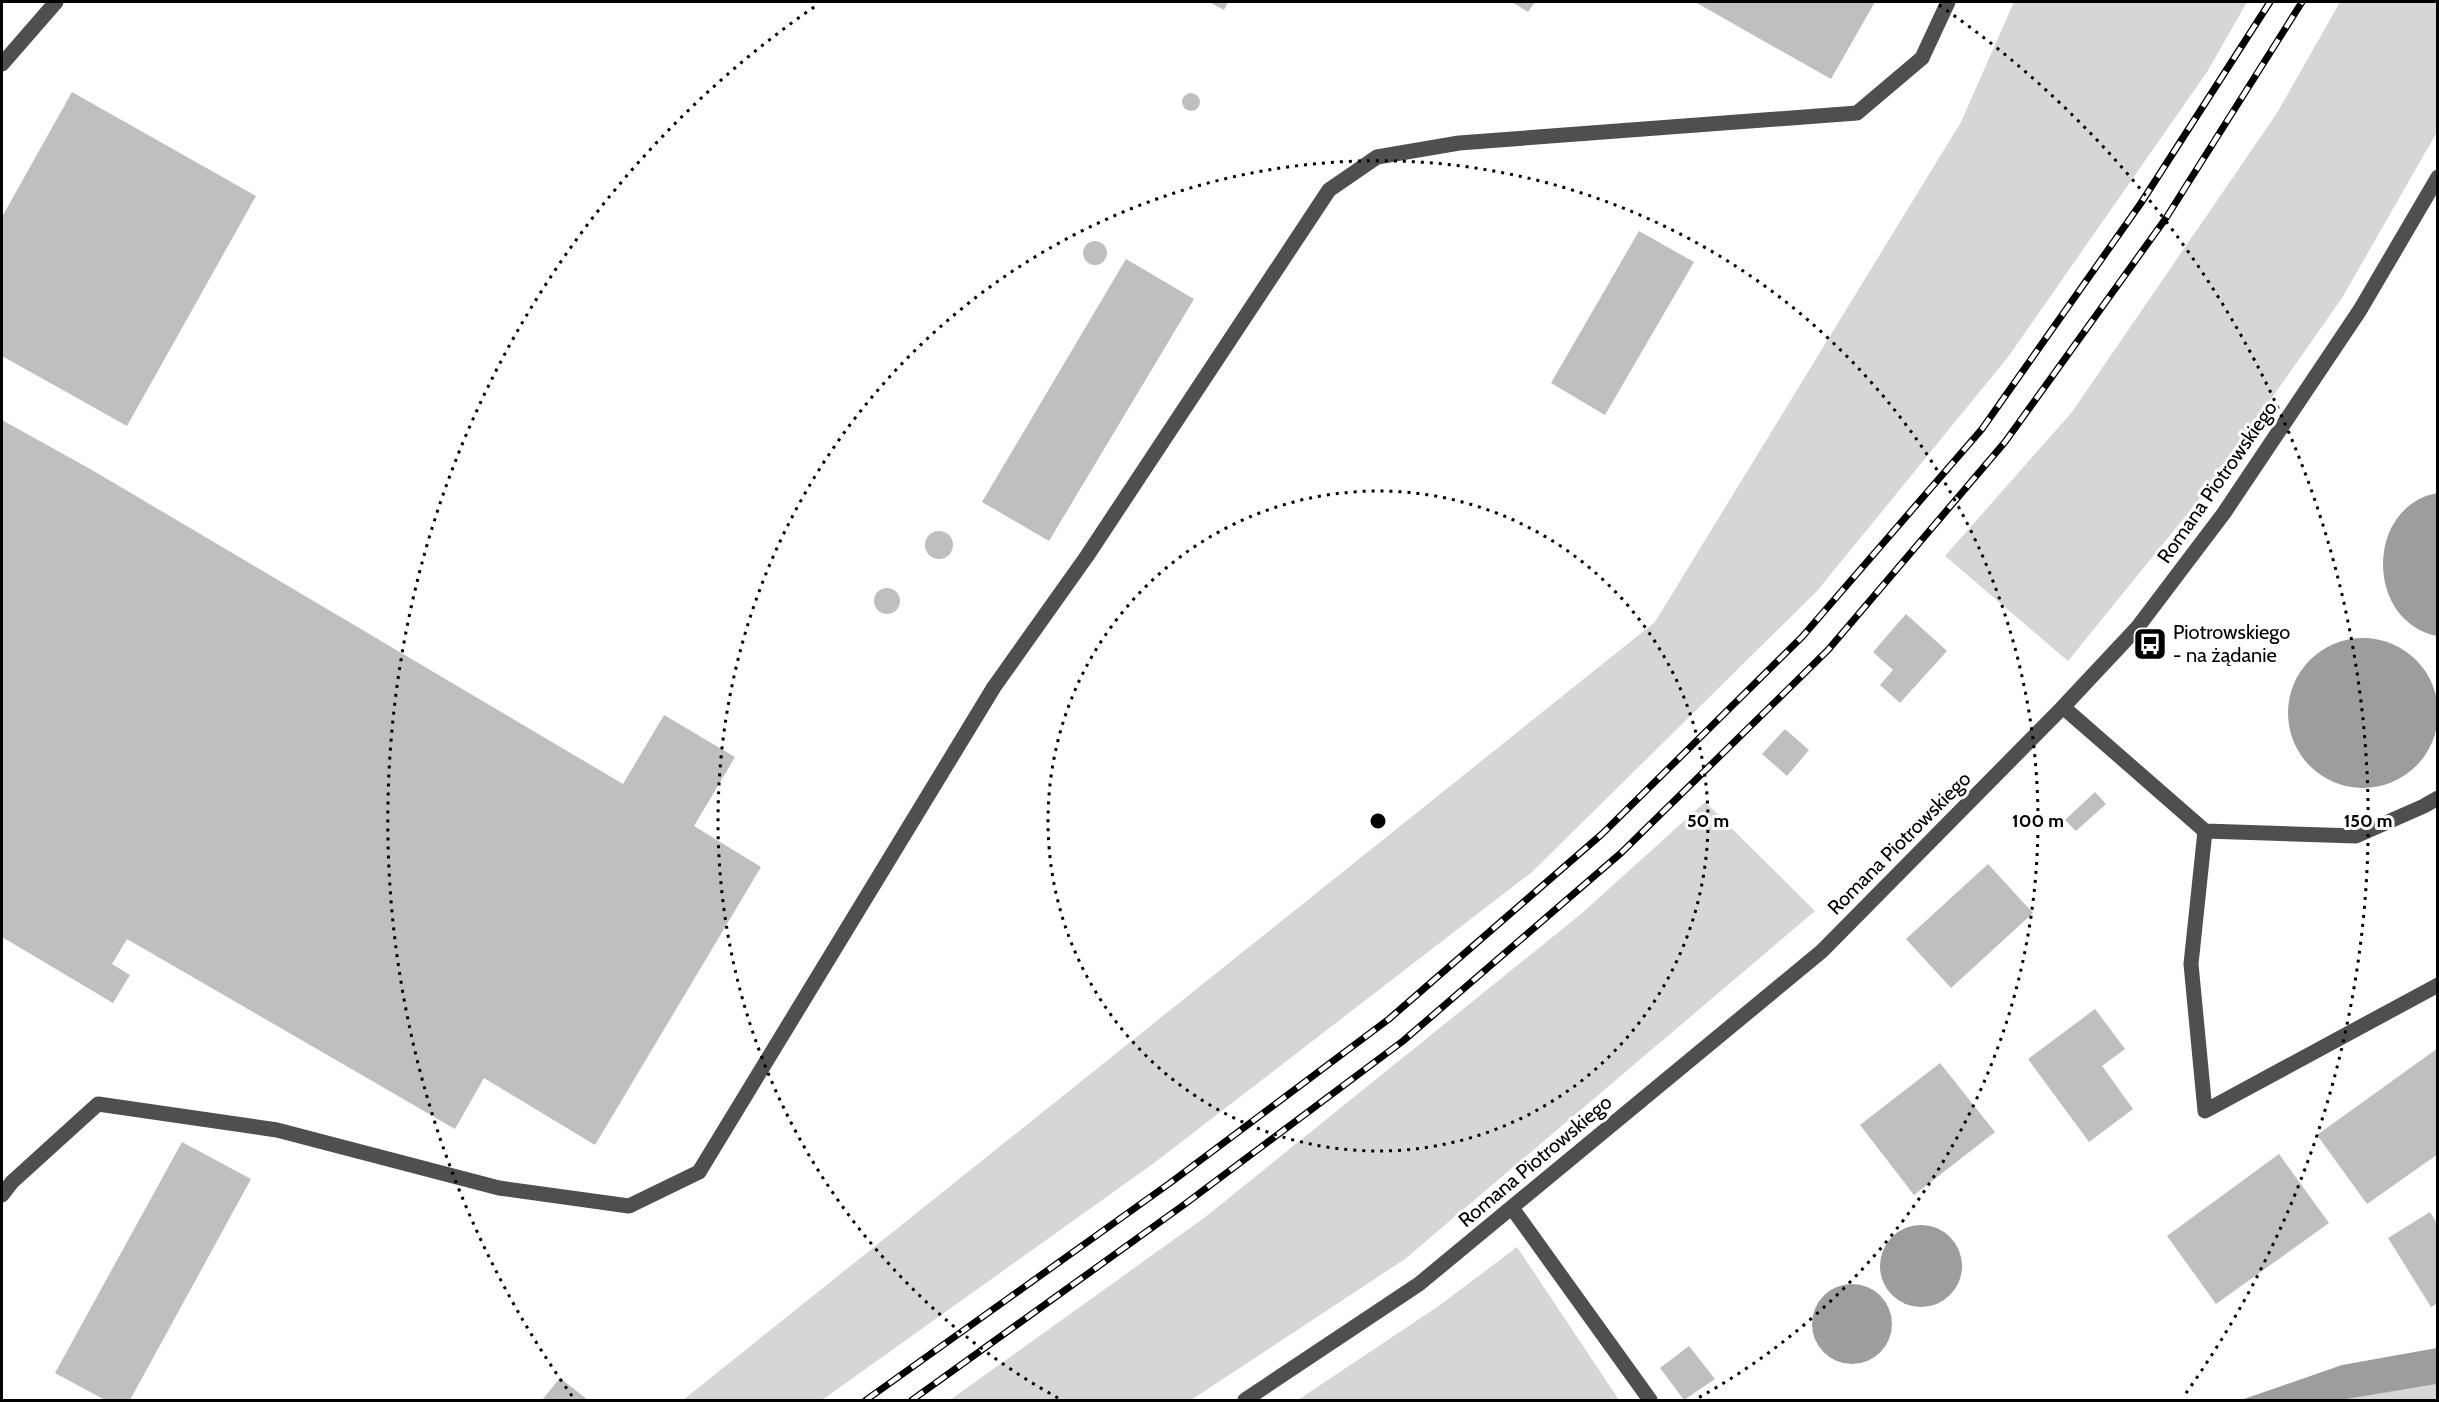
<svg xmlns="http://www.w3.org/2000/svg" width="2439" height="1402" viewBox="0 0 2439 1402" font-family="Cabin,sans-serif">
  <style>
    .green { fill: #d6d6d6 }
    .water { fill: #9d9d9d }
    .building { fill: #bfbfbf }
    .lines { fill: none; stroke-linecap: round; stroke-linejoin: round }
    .minor { stroke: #4f4f4f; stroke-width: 15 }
    .rail-casing { stroke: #000; stroke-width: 7 }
    .rail { stroke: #fff; stroke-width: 4.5; stroke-dasharray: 14; stroke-linecap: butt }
    .ring { fill: none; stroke: #000; stroke-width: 3; stroke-dasharray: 3 6 }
    .labels { text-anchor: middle; stroke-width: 6; stroke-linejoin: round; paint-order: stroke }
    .street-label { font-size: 20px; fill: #000; stroke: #fff }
    .poi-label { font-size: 20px; fill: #000; stroke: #fff; text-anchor: start }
    .centre { fill: #000; stroke: #fff; stroke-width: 3 }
    .ring-label { font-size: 18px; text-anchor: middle; font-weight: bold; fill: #000; stroke: #fff; stroke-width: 6; stroke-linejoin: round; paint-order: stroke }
  </style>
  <rect width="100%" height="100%" fill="#fff"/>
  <g class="green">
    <path d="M2014,2H2247L2207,72L2008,357L1817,591L1532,872L1154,1163L822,1400H683L1655,622L1961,122Z"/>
    <path d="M2340,2H2437V132L2342,298L2210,486L2068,661L1945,556L2072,412L2277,113Z"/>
    <path d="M1705,802L1815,911L1405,1259L1191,1400H950L1204,1218L1581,914Z"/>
    <path d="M1517,1247L1619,1400H1298L1440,1305Z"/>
    <path d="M2437,1384V1400H2340L2350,1398Z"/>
  </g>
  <g class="water">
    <path d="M2437,493H2438L2437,636C2365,621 2365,507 2437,493Z"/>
    <circle cx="2363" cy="713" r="75"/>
    <circle cx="1921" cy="1266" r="41"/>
    <circle cx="1852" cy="1324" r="40"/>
    <path d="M2437,1348V1384L2340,1400H2241L2342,1365Z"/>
  </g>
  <g class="building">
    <path d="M1209,2H1228L1224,10Z"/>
    <path d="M1512,2H1535L1528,12Z"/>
    <path d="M1695,2H1875L1831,79Z"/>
    <path d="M72,92L256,196L127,426L2,356V217Z"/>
    <circle cx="1191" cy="102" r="9"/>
    <path d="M1639,231L1694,262L1605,415L1551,383Z"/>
    <circle cx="1095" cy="253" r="12"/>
    <path d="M1126,259L1194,299L1049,541L982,502Z"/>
    <path d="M2,420L92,470L623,784L664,715L735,757L694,826L761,867L595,1145L484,1078L455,1129L127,939L112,964L130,975L113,1003L2,937Z"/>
    <circle cx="939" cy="545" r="14"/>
    <circle cx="887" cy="601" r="13"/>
    <path d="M1906,614L1947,651L1900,703L1880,685L1893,670L1873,652Z"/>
    <path d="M1785,729L1809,750L1787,776L1762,754Z"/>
    <path d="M2095,792L2106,804L2076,831L2065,820Z"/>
    <path d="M1988,864L2033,913L1951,988L1906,939Z"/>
    <path d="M2095,1009L2125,1049L2102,1066L2133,1109L2089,1142L2028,1059Z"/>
    <path d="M2438,1048V1154L2367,1204L2317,1135Z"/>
    <path d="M1940,1063L1995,1132L1914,1195L1860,1125Z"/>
    <path d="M182,1142L251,1179L130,1400H105L55,1373Z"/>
    <path d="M2279,1154L2329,1223L2216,1304L2167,1236Z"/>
    <path d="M2430,1212L2438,1225V1303L2431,1307L2388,1238Z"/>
    <path d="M1689,1346L1715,1379L1684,1400L1660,1368Z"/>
    <path d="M560,1378L588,1400H542Z"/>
  </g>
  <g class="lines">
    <g class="minor">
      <path d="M2,64L56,2"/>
      <path d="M2063,707L2205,831L2356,836L2424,806L2438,798"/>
      <path d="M2205,831L2191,964L2205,1111L2438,985"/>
      <path d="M2,1195L12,1182L98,1104L277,1130L499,1188L629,1206L699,1172L994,687L1087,556L1329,190L1377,157L1459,143L1857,113L1922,58L1948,2"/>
      <path d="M1512,1208L1650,1400"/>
      <path d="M1245,1400L1419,1284L1822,951L2063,707L2137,628L2224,513L2360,310L2438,177"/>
    </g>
    <defs>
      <g id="rail">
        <path d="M866,1400L1170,1183L1389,1019L1602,834L1802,637L1982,429L2141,203L2270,2"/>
        <path d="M912,1400L1185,1204L1403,1041L1621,853L1828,650L2005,442L2166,218L2302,2"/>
      </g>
    </defs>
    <use href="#rail" class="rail-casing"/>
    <use href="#rail" class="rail"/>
  </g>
  <g class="ring">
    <circle cx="1378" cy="821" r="330"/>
    <path d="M1058 1398A660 660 0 1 1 1698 1398"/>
    <path d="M572 1396A990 990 0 0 1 817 5M1939 5A990 990 0 0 1 2184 1396"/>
  </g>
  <defs>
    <symbol id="bus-square" viewBox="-11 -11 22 22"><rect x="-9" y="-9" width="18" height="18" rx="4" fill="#000" stroke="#fff"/><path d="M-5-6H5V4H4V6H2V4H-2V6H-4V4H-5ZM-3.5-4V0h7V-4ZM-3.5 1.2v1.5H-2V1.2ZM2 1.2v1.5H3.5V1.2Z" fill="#fff"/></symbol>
  </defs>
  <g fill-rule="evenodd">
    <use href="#bus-square" x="2131" y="625" width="38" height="38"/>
  </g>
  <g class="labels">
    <g class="street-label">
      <text transform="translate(2217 482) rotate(-55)" y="7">Romana Piotrowskiego</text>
      <text transform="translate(1899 843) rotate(-45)" y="7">Romana Piotrowskiego</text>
      <text transform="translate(1535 1161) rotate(-40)" y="7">Romana Piotrowskiego</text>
    </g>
    <g class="poi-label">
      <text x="2173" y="639">Piotrowskiego<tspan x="2173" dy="23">- na żądanie</tspan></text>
    </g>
  </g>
  <circle cx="1378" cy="821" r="9" class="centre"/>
  <g class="ring-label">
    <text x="1708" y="827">50 m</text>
    <text x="2038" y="827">100 m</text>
    <text x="2368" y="827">150 m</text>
  </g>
  <rect width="2439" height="1402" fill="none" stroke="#000000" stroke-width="6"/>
</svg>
